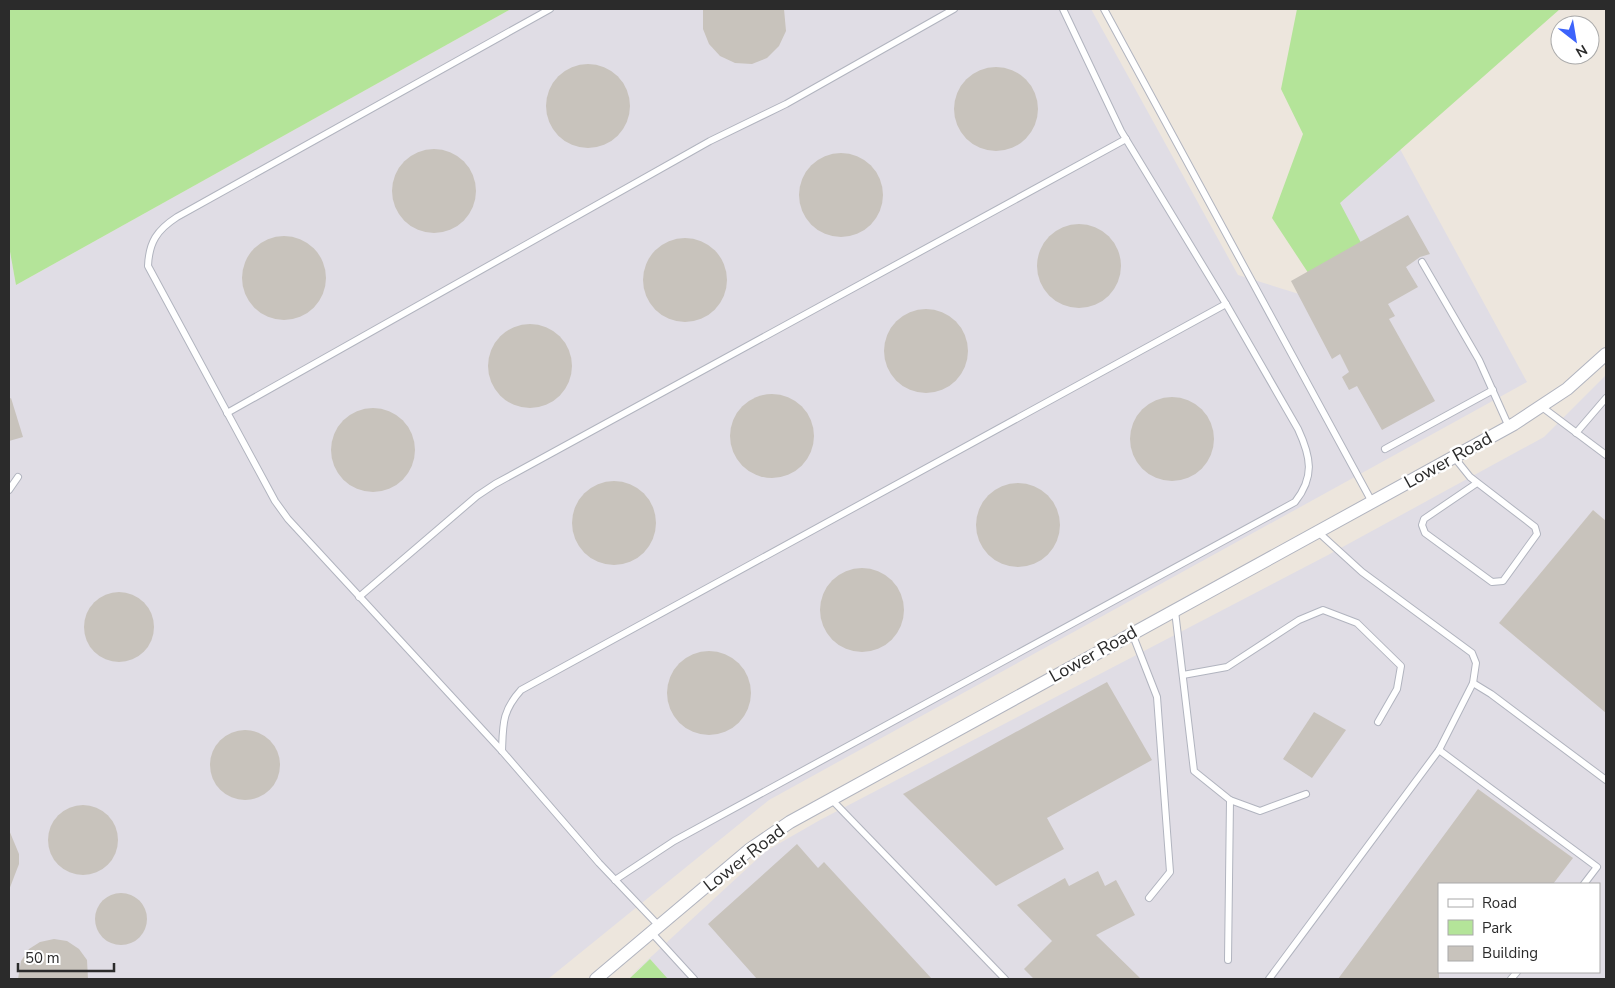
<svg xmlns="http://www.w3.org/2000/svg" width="1615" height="988" viewBox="0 0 1615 988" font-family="'Nunito Sans',sans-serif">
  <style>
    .industrial { fill: #e0dde5; fill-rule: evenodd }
    .green { fill: #b4e499 }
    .building { fill: #c8c3bc }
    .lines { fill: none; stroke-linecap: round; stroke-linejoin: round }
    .service-casing { stroke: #b1b4bf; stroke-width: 8 }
    .minor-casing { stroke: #b1b4bf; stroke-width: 14 }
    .service { stroke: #fff; stroke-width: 6 }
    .minor { stroke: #fff; stroke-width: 12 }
    .labels { text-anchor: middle; stroke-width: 5; stroke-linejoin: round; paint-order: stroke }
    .street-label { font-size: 18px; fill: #2b2b2b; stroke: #fff }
  </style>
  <rect width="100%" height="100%" fill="#ede6dd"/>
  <g class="industrial">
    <path d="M511,9H1091L1238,275L1328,303L1377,275L1339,203L1400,149L1527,382L769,800L548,979H9V246L16,285Z"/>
    <path d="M1606,375V979H668L650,959L627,979L766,851L820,820L1328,555L1544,437ZM1439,884H1599V972H1439Z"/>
  </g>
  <g class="green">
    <path d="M9,9H511L16,285L9,246Z"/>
    <path d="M1297,9H1560L1340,203L1378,275L1328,303L1272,218L1303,134L1281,89Z"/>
    <path d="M650,959L668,979H629Z"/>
  </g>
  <g class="building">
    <path d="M703,9H784L786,31L779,46L767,58L752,64L735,63L720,56L709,44L703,29Z"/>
    <circle cx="588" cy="106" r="42"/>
    <circle cx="996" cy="109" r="42"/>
    <circle cx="434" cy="191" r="42"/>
    <circle cx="841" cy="195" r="42"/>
    <path d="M1408,215L1430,254L1420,257L1406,267L1418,287L1388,304L1395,316L1389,319L1435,401L1382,430L1357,386L1349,390L1342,377L1349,372L1340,354L1332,359L1291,281Z"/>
    <circle cx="1079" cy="266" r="42"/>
    <circle cx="284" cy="278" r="42"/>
    <circle cx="685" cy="280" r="42"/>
    <circle cx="926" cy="351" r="42"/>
    <circle cx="530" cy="366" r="42"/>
    <circle cx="772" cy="436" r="42"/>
    <circle cx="1172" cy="439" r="42"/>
    <path d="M11,398L23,437L9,441V399Z"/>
    <circle cx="373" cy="450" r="42"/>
    <circle cx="614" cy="523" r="42"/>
    <circle cx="1018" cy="525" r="42"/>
    <path d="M1593,510L1606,521V713L1499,623Z"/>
    <circle cx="862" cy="610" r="42"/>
    <circle cx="119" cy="627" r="35"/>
    <circle cx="709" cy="693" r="42"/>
    <path d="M1107,682L1152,760L1047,818L1064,849L996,886L903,794Z"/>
    <path d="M1314,712L1346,730L1312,778L1283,759Z"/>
    <circle cx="245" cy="765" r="35"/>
    <path d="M1478,789L1573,858L1553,884H1439V979H1338Z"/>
    <circle cx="83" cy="840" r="35"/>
    <path d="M9,830L19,854V864L9,890Z"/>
    <path d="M797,844L818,868L824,862L932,979H757L708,924Z"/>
    <path d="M1098,871L1105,886L1116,880L1135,915L1096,935L1141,979H1034L1024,969L1052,941L1017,905L1065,878L1069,886Z"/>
    <circle cx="121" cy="919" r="26"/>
    <path d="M54,939L67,941L79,949L87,960L88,979H18L21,961L29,949L40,942Z"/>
  </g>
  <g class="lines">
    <defs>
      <g id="service">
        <path d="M550,9L177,217C157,230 149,242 148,266L275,501L288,519L502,751L599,863L659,926"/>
        <path d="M1104,9L1372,502"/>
        <path d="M1422,262L1479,360L1509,427"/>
        <path d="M1542,407L1606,455"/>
        <path d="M227,413L710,141L786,104L954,9"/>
        <path d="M1576,433L1606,398"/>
        <path d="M1385,449L1493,390"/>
        <path d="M1454,457L1470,477L1535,527L1537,534L1503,581L1492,582L1425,533L1422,525L1424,519L1477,483"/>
        <path d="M9,490L18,477"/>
        <path d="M1317,531L1362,572L1472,653L1476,663L1473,683L1439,750"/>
        <path d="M359,597L477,496L495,484L1126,139"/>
        <path d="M1175,611L1194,771L1230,800L1228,960"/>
        <path d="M1132,633L1157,697L1170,872L1149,898"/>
        <path d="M1183,675L1227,667L1299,620L1323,610L1357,623L1401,666L1397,689L1378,722"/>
        <path d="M1473,683L1491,694L1606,780"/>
        <path d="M502,751C503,724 502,711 521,690L1226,304"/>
        <path d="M831,799L1005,979"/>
        <path d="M1230,800L1260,811L1306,794"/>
        <path d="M615,880L674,841L1295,502C1315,477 1311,457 1298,429L1226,304L1121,131L1063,9"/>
        <path d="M651,932L694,979"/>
        <path d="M1269,979L1439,750L1597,867L1584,884"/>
        <path d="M1511,979L1517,972"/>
      </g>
      <path id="minor" d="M596,979L749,850L790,822L1514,424L1567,389L1606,354"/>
    </defs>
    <use href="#service" class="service-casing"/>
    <use href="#minor" class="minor-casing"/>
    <use href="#service" class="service"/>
    <use href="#minor" class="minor"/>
  </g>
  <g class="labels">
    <g class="street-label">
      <text transform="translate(1448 460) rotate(-29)" y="6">Lower Road</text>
      <text transform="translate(1093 654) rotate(-29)" y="6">Lower Road</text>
      <text transform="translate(744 858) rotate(-38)" y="6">Lower Road</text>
    </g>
  </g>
  <rect width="1615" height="988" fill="none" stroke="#2b2b2b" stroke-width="20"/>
  <rect x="1438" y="883" width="162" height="90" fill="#ffffff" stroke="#aaaaaa"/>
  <rect x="1448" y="899" width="25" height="8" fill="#ffffff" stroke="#aaaaaa"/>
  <text x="1482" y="908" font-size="15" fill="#2b2b2b">Road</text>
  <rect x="1448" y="920" width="25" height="15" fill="#b4e499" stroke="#aaaaaa"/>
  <text x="1482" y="933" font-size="15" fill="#2b2b2b">Park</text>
  <rect x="1448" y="946" width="25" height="15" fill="#c8c3bc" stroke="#aaaaaa"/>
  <text x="1482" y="958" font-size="15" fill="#2b2b2b">Building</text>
  <g transform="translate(1575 40) rotate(149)"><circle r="24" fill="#ffffff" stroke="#aaaaaa"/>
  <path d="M0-4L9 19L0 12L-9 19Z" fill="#3c63fb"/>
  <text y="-8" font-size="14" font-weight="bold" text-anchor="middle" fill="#2b2b2b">N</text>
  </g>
  <path d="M18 963v8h96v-8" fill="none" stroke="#2b2b2b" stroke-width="2.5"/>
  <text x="25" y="963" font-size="15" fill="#2b2b2b" stroke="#ffffff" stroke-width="4" paint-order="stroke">50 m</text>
</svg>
